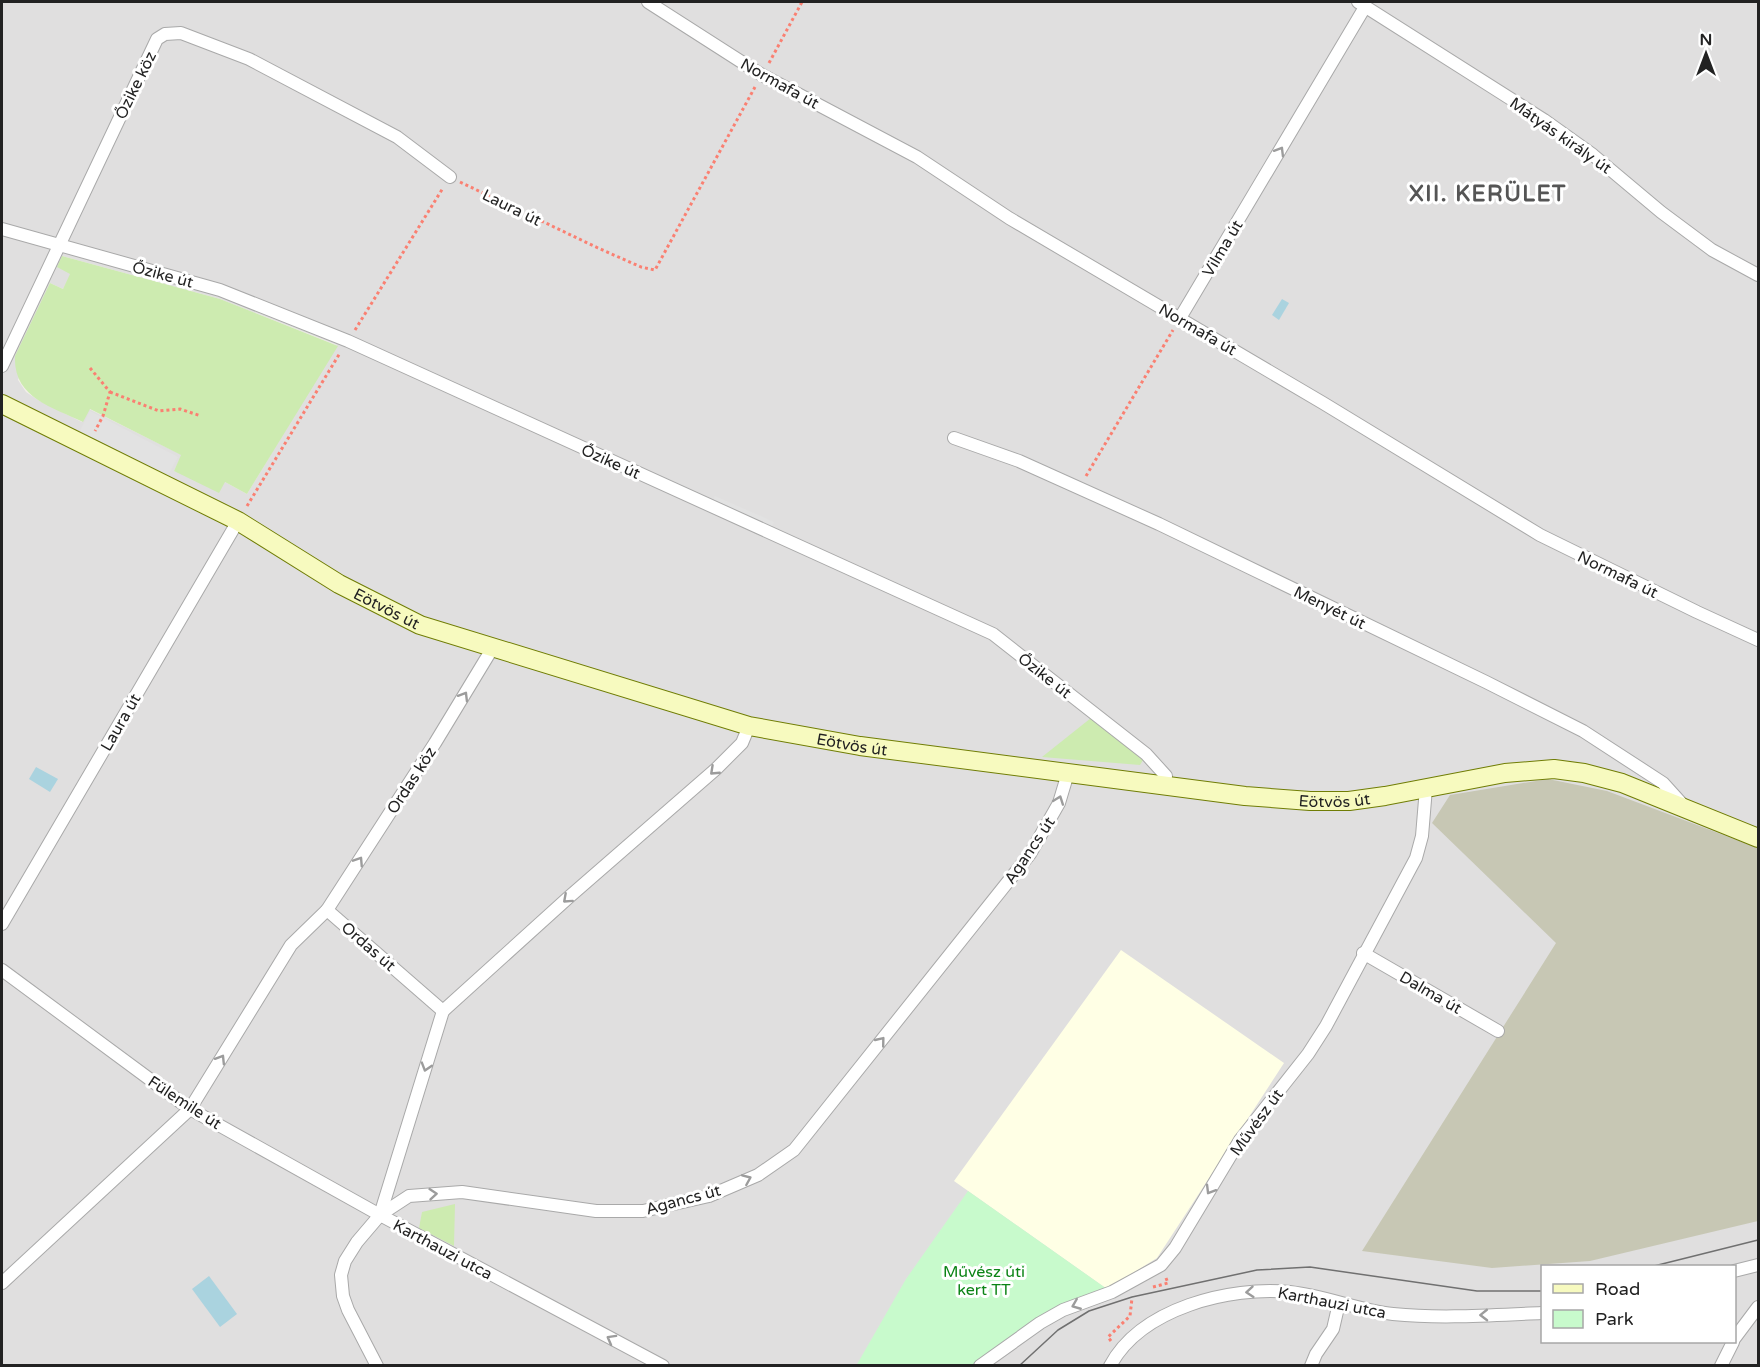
<svg xmlns="http://www.w3.org/2000/svg" width="1760" height="1367" viewBox="0 0 1760 1367" font-family="'Varela Round',sans-serif">
  <style>
    .residential { fill: #e0dfdf; fill-rule: evenodd }
    .education { fill: #ffffe5 }
    .construction { fill: #c7c7b4 }
    .grass { fill: #cdebb0 }
    .park { fill: #c8facc }
    .parking { fill: #e2e2e2 }
    .water { fill: #aad3df }
    .lines { fill: none; stroke-linecap: round; stroke-linejoin: round }
    .street-casing { stroke: #a9a9a9; stroke-width: 14 }
    .secondary-casing { stroke: #707d05; stroke-width: 20 }
    .path { stroke: #fa8072; stroke-width: 3; stroke-dasharray: 3 3; stroke-linecap: butt }
    .street { stroke: #fff; stroke-width: 12 }
    .secondary { stroke: #f7fabf; stroke-width: 18 }
    .tram { stroke: #707070; stroke-width: 1.5 }
    .oneway { stroke: #9c9c9c }
    .labels { text-anchor: middle; stroke-width: 6; stroke-linejoin: round; paint-order: stroke }
    .street-label { font-size: 16px; fill: #222; stroke: #fff }
    .park-label { font-size: 16px; fill: #0c8416; stroke: #fff }
    .district-label { font-size: 22px; font-weight: bold; letter-spacing: 1.5px; fill: #555; stroke: #fff }
  </style>
  <rect width="100%" height="100%" fill="#f2efe9"/>
  <path class="residential" d="M2,2H1758V1365L2,1366ZM62,256L220,299L337,345L247,494L225,482L174,471L182,455L89,409L82,422L38,400L26,392L18,380L50,283L63,289L71,274ZM1542,1266H1734V1342H1542Z"/>
  <path class="education" d="M1121,950L1284,1063L1157,1258L1107,1289L954,1181Z"/>
  <path class="construction" d="M1548,779L1607,791L1758,848V1221L1590,1261L1492,1268L1362,1251L1556,943L1432,823L1450,795Z"/>
  <g class="grass">
    <path d="M62,256L220,299L338,346L247,494L225,482L219,493L174,471L181,455L90,409L83,422C52,407 13,398 15,356L50,283L63,289L70,274L57,267Z"/>
    <path d="M1091,718L1143,760L1140,765L1042,757Z"/>
    <path d="M455,1204L454,1246L419,1228L422,1212Z"/>
  </g>
  <path class="park" d="M968,1191L1107,1289L971,1365L856,1366L906,1279Z"/>
  <g class="parking">
    <path d="M90,411L178,457L164,483L76,439Z"/>
    <path d="M715,496L774,522L769,533L711,506Z"/>
  </g>
  <g class="water">
    <path d="M1282,299L1289,303L1279,320L1272,315Z"/>
    <path d="M36,767L58,779L50,792L29,779Z"/>
    <path d="M209,1276L237,1314L220,1327L192,1289Z"/>
  </g>
  <g class="lines">
    <defs>
      <g id="street">
        <path d="M648,2L762,75L917,157L1009,218L1323,403L1540,535L1697,612L1758,640"/>
        <path d="M1358,2L1544,120L1593,155L1661,212L1712,250L1758,275"/>
        <path d="M2,229L220,290L348,341L993,634L1146,754L1166,776L1165,786"/>
        <path d="M1180,318L1365,7"/>
        <path d="M2,366L157,39L165,34L181,33L249,59L397,137L450,177"/>
        <path d="M954,438L1019,461L1159,524L1486,682L1583,731L1663,783L1682,804"/>
        <path d="M327,910L443,1011"/>
        <path d="M2,924L238,521"/>
        <path d="M1363,953L1498,1031"/>
        <path d="M2,970L190,1109L380,1215L663,1366"/>
        <path d="M443,1011L569,897L716,769L742,743L749,726"/>
        <path d="M380,1215L443,1011"/>
        <path d="M1734,1271L1758,1265"/>
        <path d="M2,1283L190,1109L291,945L327,910L435,743L492,649"/>
        <path d="M1734,1339L1758,1307"/>
        <path d="M377,1366L348,1310L343,1296L341,1275L345,1261L357,1242L380,1215L409,1196L462,1192L596,1211H643L709,1196L758,1175L794,1150L1030,854L1059,803L1068,773"/>
        <path d="M980,1366L1040,1323L1063,1310L1112,1292L1161,1265L1175,1248L1240,1140L1308,1054L1326,1026L1416,858L1422,836L1426,788"/>
        <path d="M1110,1366C1141,1308 1230,1286 1290,1292C1325,1296 1358,1310 1393,1314C1442,1319 1493,1315 1542,1313"/>
        <path d="M1311,1366L1316,1354L1333,1329L1339,1303"/>
        <path d="M1721,1366L1733,1342"/>
      </g>
      <g id="secondary">
        <path id="s1" d="M2,404L238,521L339,584L420,625L749,726L860,746L1245,796L1310,801H1349L1385,796L1505,773L1554,769L1584,773L1622,783L1758,838"/>
      </g>
    </defs>
    <use href="#street" class="street-casing"/>
    <use href="#secondary" class="secondary-casing"/>
    <g class="path">
      <path d="M769,63L802,2"/>
      <path d="M460,182L598,248L641,267L655,270L755,87"/>
      <path d="M355,330L443,188"/>
      <path d="M90,368L110,392L103,416L95,431"/>
      <path d="M110,392L159,411L180,409L201,416"/>
      <path d="M1086,476L1173,330"/>
      <path d="M247,506L340,353"/>
      <path d="M1153,1287L1168,1283L1166,1278"/>
      <path d="M1111,1341L1108,1337L1130,1316L1132,1298"/>
    </g>
    <use href="#street" class="street"/>
    <use href="#secondary" class="secondary"/>
    <g class="tram">
      <path d="M1654,1266L1758,1240"/>
      <path d="M1019,1366L1058,1330L1089,1311L1132,1297L1257,1270L1310,1267L1477,1291H1542"/>
    </g>
  </g>
  <defs><path id="oneway-chevron" d="M-2-3.5L2.5 0L-2 3.5" fill="none" stroke-width="1.6" stroke-linecap="round" stroke-linejoin="round" transform="scale(1.5)"/></defs>
  <g class="oneway">
    <use href="#oneway-chevron" transform="translate(1280 151) rotate(-59)"/>
    <use href="#oneway-chevron" transform="translate(464 696) rotate(-59)"/>
    <use href="#oneway-chevron" transform="translate(714 771) rotate(137)"/>
    <use href="#oneway-chevron" transform="translate(1059 800) rotate(-70)"/>
    <use href="#oneway-chevron" transform="translate(359 861) rotate(-57)"/>
    <use href="#oneway-chevron" transform="translate(567 899) rotate(138)"/>
    <use href="#oneway-chevron" transform="translate(881 1041) rotate(-51)"/>
    <use href="#oneway-chevron" transform="translate(221 1059) rotate(-58)"/>
    <use href="#oneway-chevron" transform="translate(426 1067) rotate(107)"/>
    <use href="#oneway-chevron" transform="translate(747 1179) rotate(-23)"/>
    <use href="#oneway-chevron" transform="translate(1210 1190) rotate(121)"/>
    <use href="#oneway-chevron" transform="translate(433 1194) rotate(-5)"/>
    <use href="#oneway-chevron" transform="translate(1250 1292) rotate(175)"/>
    <use href="#oneway-chevron" transform="translate(1076 1305) rotate(158)"/>
    <use href="#oneway-chevron" transform="translate(1484 1315) rotate(179)"/>
    <use href="#oneway-chevron" transform="translate(611 1339) rotate(-151)"/>
  </g>
  <g class="labels">
    <g class="street-label">
      <text transform="translate(780 83) rotate(29)" y="6">Normafa út</text>
      <text transform="translate(135 85) rotate(-64)" y="6">Őzike köz</text>
      <text transform="translate(1561 135) rotate(35)" y="6">Mátyás király út</text>
      <text transform="translate(512 207) rotate(26)" y="6">Laura út</text>
      <text transform="translate(1222 248) rotate(-59)" y="6">Vilma út</text>
      <text transform="translate(163 274) rotate(15)" y="6">Őzike út</text>
      <text transform="translate(1198 329) rotate(30)" y="6">Normafa út</text>
      <text transform="translate(611 461) rotate(24)" y="6">Őzike út</text>
      <text transform="translate(1618 574) rotate(26)" y="6">Normafa út</text>
      <text transform="translate(1330 607) rotate(26)" y="6">Menyét út</text>
      <text dy="6" stroke="none"><textPath href="#s1" startOffset="436">Eötvös út</textPath></text>
      <text transform="translate(1045 675) rotate(38)" y="6">Őzike út</text>
      <text transform="translate(120 722) rotate(-60)" y="6">Laura út</text>
      <text dy="6" stroke="none"><textPath href="#s1" startOffset="922">Eötvös út</textPath></text>
      <text transform="translate(411 780) rotate(-57)" y="6">Ordas köz</text>
      <text dy="6" stroke="none"><textPath href="#s1" startOffset="1408">Eötvös út</textPath></text>
      <text transform="translate(1029 850) rotate(-56)" y="6">Agancs út</text>
      <text transform="translate(369 946) rotate(41)" y="6">Ordas út</text>
      <text transform="translate(1431 992) rotate(30)" y="6">Dalma út</text>
      <text transform="translate(185 1102) rotate(33)" y="6">Fülemile út</text>
      <text transform="translate(1256 1122) rotate(-54)" y="6">Művész út</text>
      <text transform="translate(683 1199) rotate(-15)" y="6">Agancs út</text>
      <text transform="translate(443 1249) rotate(28)" y="6">Karthauzi utca</text>
      <text transform="translate(1332 1302) rotate(11)" y="6">Karthauzi utca</text>
    </g>
    <g class="park-label">
      <text x="984" y="1277">Művész úti<tspan x="984" dy="18">kert TT</tspan></text>
    </g>
    <g class="district-label">
      <text x="1488" y="201">XII. KERÜLET</text>
    </g>
  </g>
  <rect width="1760" height="1367" fill="none" stroke="#222222" stroke-width="6"/>
  <rect x="1541" y="1265" width="195" height="78" fill="#ffffff" stroke="#a7a7a7" stroke-width="1.5"/>
  <rect x="1553" y="1284" width="30" height="9" fill="#f7fabf" stroke="#a7a7a7" stroke-width="1.5"/>
  <text x="1595" y="1295" font-size="18" fill="#222222">Road</text>
  <rect x="1553" y="1310" width="30" height="18" fill="#c8facc" stroke="#a7a7a7" stroke-width="1.5"/>
  <text x="1595" y="1325" font-size="18" fill="#222222">Park</text>
  <g transform="translate(1706 54)" stroke="#ffffff" stroke-width="4.5" paint-order="stroke">
  <path d="M0-4.5L10 22L0 15L-10 22Z" fill="#222222"/>
  <text y="-9" font-size="16" font-weight="bold" text-anchor="middle" fill="#222222">N</text>
  </g>
</svg>
